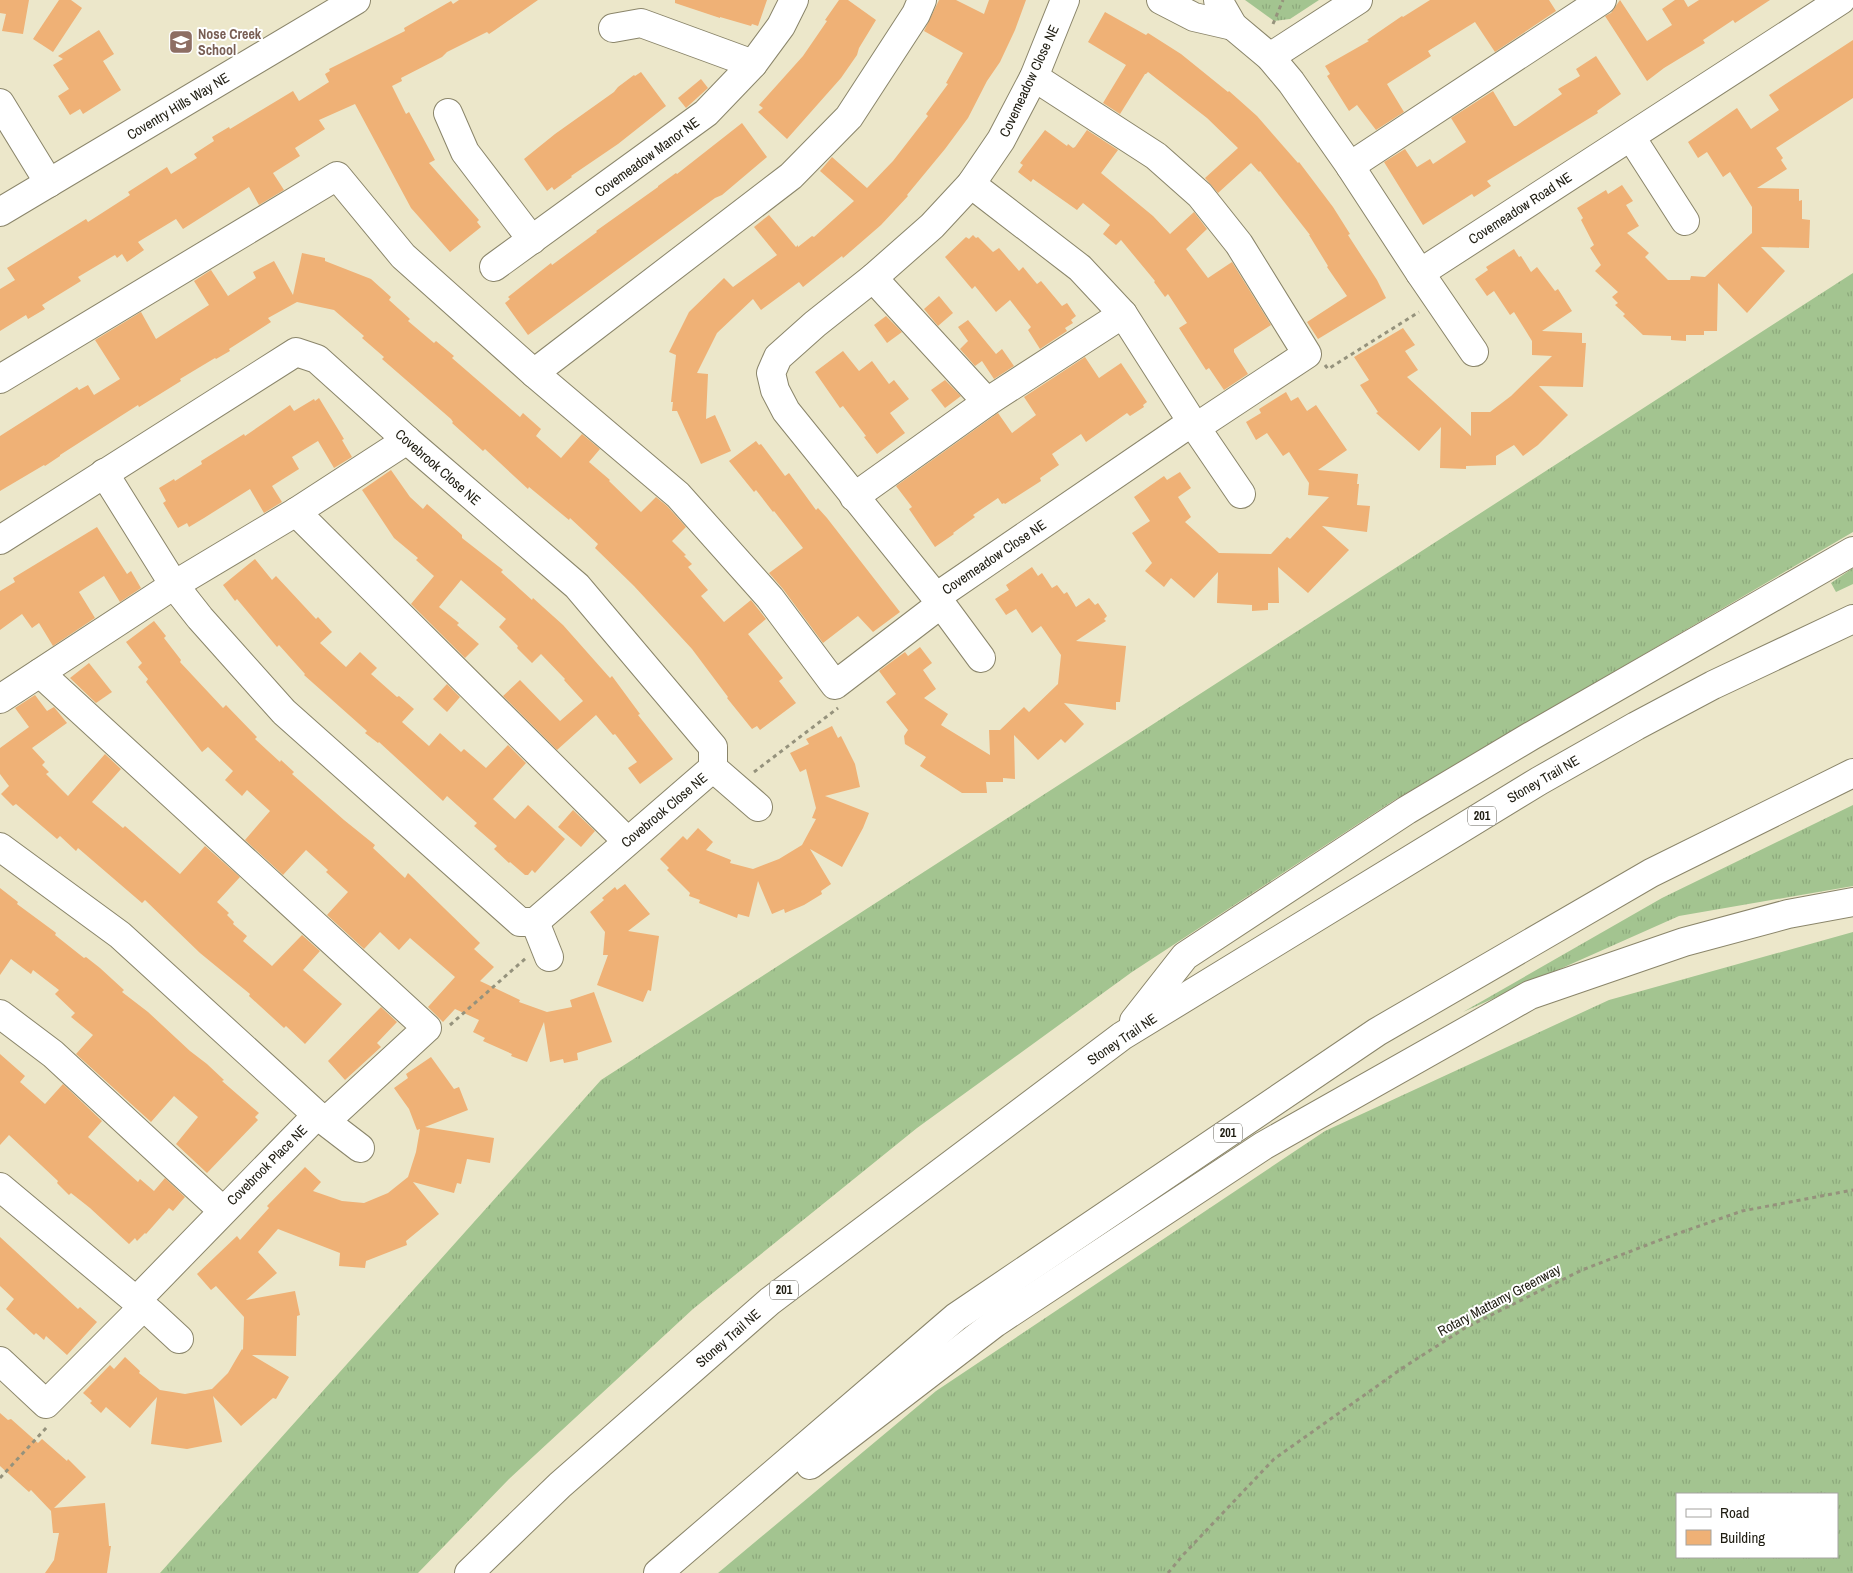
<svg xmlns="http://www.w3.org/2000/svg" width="1853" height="1573" viewBox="0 0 1853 1573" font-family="'Archivo Narrow',sans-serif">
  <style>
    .grass { fill: url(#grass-tufts); fill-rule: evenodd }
    .building { fill: #efb176 }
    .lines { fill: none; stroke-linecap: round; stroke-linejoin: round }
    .minor-casing { stroke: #8a856a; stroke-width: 30 }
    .highway-casing { stroke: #8a856a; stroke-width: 30 }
    .path { stroke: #95927c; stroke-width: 3; stroke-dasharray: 4 4; stroke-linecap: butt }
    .minor { stroke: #fff; stroke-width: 28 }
    .highway { stroke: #fff; stroke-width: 28 }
    .labels { text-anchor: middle; stroke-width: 4; stroke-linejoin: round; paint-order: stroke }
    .shield { fill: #fff; stroke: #626058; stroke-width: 1 }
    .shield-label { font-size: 12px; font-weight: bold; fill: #1e1c11 }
    .education-label { font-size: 14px; font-weight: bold; fill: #785e54; stroke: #fff; text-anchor: start }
    .street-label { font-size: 14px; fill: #1e1c11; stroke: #fff }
  </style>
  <defs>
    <pattern id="grass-tufts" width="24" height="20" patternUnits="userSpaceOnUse" patternTransform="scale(1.25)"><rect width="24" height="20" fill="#a3c490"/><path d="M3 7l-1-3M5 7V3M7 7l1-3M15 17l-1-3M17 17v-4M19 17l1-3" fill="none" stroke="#8ca87b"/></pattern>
  </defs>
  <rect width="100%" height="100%" fill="#ece7ca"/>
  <g class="grass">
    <path d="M1245,0H1319L1290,19L1274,21Z"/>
    <path d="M1853,273V532L1393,801L1132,972L917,1128L693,1309L509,1479L418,1573H160L601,1080Z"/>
    <path d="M1853,568V584L1836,592L1831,583Z"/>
    <path d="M1853,805V886L1679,916L1463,1012L1662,898Z"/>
    <path d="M1853,932V1573H718L936,1391L1325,1131L1609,1000ZM1677,1494H1837V1557H1677Z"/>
  </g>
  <g class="building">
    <path d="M0,0H29L23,34L2,31L6,14L0,13Z"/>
    <path d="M59,0H71L82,8L53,52L33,39Z"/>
    <path d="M459,0H538L495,30L489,34L487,32L447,52L442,57L401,78L402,81L392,86L406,114L409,112L435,160L429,163L479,220L477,222L481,227L450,252L411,208L355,104L319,120L325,129L295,148L300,156L273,173L284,190L259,205L249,187L183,229L176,219L138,242L144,250L127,262L122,254L117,258L115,255L78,277L81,281L42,305L45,309L28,319L26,315L0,331V289L15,280L7,268L86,219L88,222L130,195L128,192L167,167L171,174L197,158L194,154L214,141L212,137L229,127L230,129L293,91L299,101L329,82L325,74L330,71L329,69L405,31L404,28L451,1L453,4Z"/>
    <path d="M675,0H767L758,26L752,24L751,26L720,17V18L675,3Z"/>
    <path d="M839,0H848L876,20L859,48L857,55L841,78L787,139L758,112L763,108L759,105L803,56L827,21L825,20Z"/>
    <path d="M939,0H956L984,14L989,0H1026L1015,30L1000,62L987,81L968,118L945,149L907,195L908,196L881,225L843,258L842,256L803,287L799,282L761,310L753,299L717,333L697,373L708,374L706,419L715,415L731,451L701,464L677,411H672L673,402H671L676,355L669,352L689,312L724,278L733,287L777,255L754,227L769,215L796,247L798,245V247L812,236L814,237L854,201L820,171L832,157L867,188L893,161L928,116L926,114L948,84L946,83L963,53L924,31Z"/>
    <path d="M1430,0H1549L1556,11L1495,52L1475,22L1428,51L1431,56L1387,84L1404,112L1376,130L1357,105L1349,111L1327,76L1330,74L1325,66L1369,41L1367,40L1402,16L1403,17Z"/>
    <path d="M1620,0L1647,41L1672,25L1662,9L1675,0H1684L1688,7L1699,0H1770L1735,23L1733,20L1703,40L1705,43L1664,68L1647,81L1605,16L1611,13Z"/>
    <path d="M1105,12L1146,35L1148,33L1181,54L1228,92L1229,91L1257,116L1298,163L1299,162L1333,207L1350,234L1348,235L1377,280L1386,298L1318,339L1307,322L1347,296L1327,267L1328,266L1309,235H1310L1260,171L1259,172L1251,163L1218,193L1205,178L1238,148L1207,118L1148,72L1146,74H1145L1120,114L1103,103L1126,65L1088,42Z"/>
    <path d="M99,30L114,54L103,61L121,90L83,114L80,109L70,115L58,96L69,89L53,65L63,59L58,56Z"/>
    <path d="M1853,40V98L1776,148L1783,158L1781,160L1787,169L1757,188L1799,189V201L1802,200V219L1810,220L1809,248L1761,247L1785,271L1747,313L1718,283L1717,331H1704V335H1686V341L1671,340V336L1643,335L1623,316L1625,314L1615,305L1618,303L1612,297L1618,292L1595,271L1601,265L1590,248L1594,245L1581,220L1583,218L1577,208L1606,190L1608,194L1622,185L1633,201L1626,205L1639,226L1627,233L1649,253L1645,257L1668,280H1690L1691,276L1705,277L1752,233V207L1730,172L1723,177L1707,152L1698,158L1688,142L1737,108L1751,129L1779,110L1769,95Z"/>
    <path d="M1596,56L1621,94L1597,111L1598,113L1487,181L1491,186L1474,197L1472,194L1423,225L1384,162L1405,149L1417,167L1430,159L1433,164L1466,142L1451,118L1493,91L1514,126H1516L1562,94L1558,89L1580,76L1576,69Z"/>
    <path d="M641,72L666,106L618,144L571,176L572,177L554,190L552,187L547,191L524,159L555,134L614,92L618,87L634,75L635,76Z"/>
    <path d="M701,79L708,88L686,108L678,98Z"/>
    <path d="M742,123L767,157L722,195L715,198L528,335L505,303L510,299L508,297L551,263L552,265L597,232L596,231L658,187V186L676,173L677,174Z"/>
    <path d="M1045,130L1067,146L1068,144L1073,148L1075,147L1087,130L1118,150L1101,173L1153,216L1170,234L1194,212L1207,229L1186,249L1208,278L1232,262L1271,325L1234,349V352L1248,374L1224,390L1209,368L1206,370L1179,328L1187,323L1168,294L1165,297L1154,282L1155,281L1121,240L1116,245L1103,234L1110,225L1083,203L1077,210L1033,179L1031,182L1018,172L1023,165L1020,163Z"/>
    <path d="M973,235L976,238L978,237L993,252L999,248L1019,271L1023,267L1037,284L1041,281L1062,306L1067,303L1076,316L1071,320L1073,323L1065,328L1067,331L1040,349L1028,330L1031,327L1010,300L996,312L975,286L972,289L945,257L966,237L969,239Z"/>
    <path d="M1514,249L1519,257L1521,256L1531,272L1537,267L1555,291L1558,289L1572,311L1542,331L1582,333V343H1586L1583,387L1539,386L1568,415L1538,445L1523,456L1514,445L1496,456V465L1466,466V469L1440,468L1441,427L1419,451L1376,413L1378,412L1360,385L1369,380L1354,357L1403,328L1415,345L1405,351L1418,370L1407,377L1471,436V412H1490L1511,396L1552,356L1532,355V341L1514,312L1510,315L1494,291L1487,296L1475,279L1488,270L1486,267Z"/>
    <path d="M302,253L325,258V261L371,279L391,297L389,300L410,319L408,321L434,343L436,341L454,356L452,358L520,417L523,413L541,429L536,436L561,458L582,434L600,449L589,462L610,480L609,481L641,512L656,497L667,506L686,527L672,541L686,555L684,556L692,564L688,567L708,590L701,596L724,622L751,600L766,619L748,634L783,678L779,681L796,703L760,730L757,726L752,729L727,698L728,697L692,649L634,586L595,548L598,544L570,518L569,520L529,487L528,489L485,449L483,451L452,423L453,422L451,419L382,359L384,357L362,338L364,336L334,310L297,302L268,318L271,322L229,349L230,351L216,359L215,358L180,379L181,381L139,407L138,405L60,455V456L45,466L44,465L0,491V436L77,387L79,390L88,385L94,395L120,379L95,340L141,312L156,339L209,305L194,281L211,270L228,296L256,278L253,272L274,261L293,295Z"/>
    <path d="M939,296L953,313L938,326L924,309Z"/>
    <path d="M886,316L902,332L887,343L874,325Z"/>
    <path d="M968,320L996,354L1002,349L1014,366L994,379L982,361L975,366L960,349L968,341L958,327Z"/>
    <path d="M843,351L859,371L872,361L889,384L894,380L909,399L890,413L905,433L877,454L864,437L866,436L843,406L840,408L815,372Z"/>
    <path d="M1085,357L1099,378L1121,363L1147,402L1143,405L1144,407L1130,416L1127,413L1086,442L1081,434L1052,454L1059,465L1040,478L1041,481L1005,504L1004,503L1002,504L998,498L973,515L975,517L953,533L954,534L935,547L909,509L912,507L896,486L998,413L1012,433L1036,415L1024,397Z"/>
    <path d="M945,380L961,396L945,408L931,390Z"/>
    <path d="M1286,392L1291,401L1298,397L1307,411L1316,405L1347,450L1318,470L1358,474L1357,484H1359L1357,505L1370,506L1367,532L1322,526L1349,550L1308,593L1278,567L1279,603H1268V610L1252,611V605L1217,603L1218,572L1194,598L1171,578L1164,587L1145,571L1152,563L1132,533L1150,521L1134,497L1164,476L1167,480L1180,472L1191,488L1178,497L1191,517L1185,522L1219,553L1271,554L1287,537L1290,539L1329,497L1308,495L1309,483L1289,452L1283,456L1267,433L1256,440L1246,422L1261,413L1259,409Z"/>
    <path d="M319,398L344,439L342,440L352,457L334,468L318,441L292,457L299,469L272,486L282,502L264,513L250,489L204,518L189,527L187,523L178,528L163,503L166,501L159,488L174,479L175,481L202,464L201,461L244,434L245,436L290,405L294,411L314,399L315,401Z"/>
    <path d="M756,441L759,445L761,444L785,476L789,473L816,510L818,508L827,518L900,612L873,632L858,616L823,643L783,589L769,573L803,548L774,511L773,512L756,490L754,492L729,461Z"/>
    <path d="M391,470L410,497L423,509L427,504L462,535V538L503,570L501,572L532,600L533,598L563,625L610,678L612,676L640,714L638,715L673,759L640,784L628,768L637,762L615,734L613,735L596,715L557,750L503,696L520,680L560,721L583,701L564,680L565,679L541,654L532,663L517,648L518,646L499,627L506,619L461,580L439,607L459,623L457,625L479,644L465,658L411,604L434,576L416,560L418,558L394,538L362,490Z"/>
    <path d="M97,527L127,574L131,571L141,588L120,602L104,576L79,592L95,618L53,646L39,623L32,628L22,614L0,630V591L15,582L13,578Z"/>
    <path d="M255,559L272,580L276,576L316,619L318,617L332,632L320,643L346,667L360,652L377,668L371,674L397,697L399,696L414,709L402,722L429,746L440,733L461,752L464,749L486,768L508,745L526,763L493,799L515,819L528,805L565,839L535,873L532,870L528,875H525L510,862L509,863L494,849L497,846L474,826L477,823L447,796L443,801L379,742L378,743L365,733L367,731L304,675L305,674L279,645L277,647L237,599L235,601L223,585Z"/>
    <path d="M1032,567L1038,576L1042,573L1052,588L1057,585L1064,594L1067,592L1076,607L1089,598L1095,605L1098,603L1107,616L1104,619L1106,621L1076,641L1126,646L1120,702H1116V710L1064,703L1084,724L1065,743L1061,739L1038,760L1014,735L1015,779L1003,778V782H986L987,793H962L920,766L926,757L905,744L904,736L908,730L886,702L896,694L879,671L905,652L908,656L920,647L932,663L923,670L936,689L924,698L948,714L941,725L990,755L989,730H1000L1024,707L1029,712L1058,684L1061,655L1041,626L1032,633L1016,609L1006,615L995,599L1009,590L1006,585Z"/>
    <path d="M154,621L166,636L164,638L181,660L180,662L223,708L226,705L257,737L255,739L280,762L281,760L294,772L292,774L344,820L375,845L373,848L405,878L408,873L480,943L474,949L494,967L480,981L520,1000L519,1002L547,1012L572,1007L570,1000L594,992L612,1042L577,1053L578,1060L564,1063L563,1059L550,1062L544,1022L527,1062L511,1056L512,1054L483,1041L485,1038L473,1032L479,1020L455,1009L443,1022L428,1007L455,977L410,938L399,950L380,932L364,949L327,915L348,892L326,872L328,870L306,850L283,875L245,840L270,811L247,790L242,796L225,780L233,771L208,747L202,752L146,682L148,679L138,667L142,663L126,642Z"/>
    <path d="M89,663L112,692L96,703L70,678Z"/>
    <path d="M447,684L460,697L447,712L433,699Z"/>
    <path d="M35,695L47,711L54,707L67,723L32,748L45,762L42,765L49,772L46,774L68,796L105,754L121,769L92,802L123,828L125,826L180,874L205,846L240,877L217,902L229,913L227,915L234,922L233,924L247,936L243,941L272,966L302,935L320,951L303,970L342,1004L305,1044L286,1026L284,1028L249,996L250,994L200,953L145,900L142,903L78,848L76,851L60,836L57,839L16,804L13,806L1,794L9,786L0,774V748L29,727L15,708Z"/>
    <path d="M832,726L838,738L841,736L855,764L860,787L825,796L869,813L863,828L842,867L810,849L831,884L821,891L822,894L804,905L785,913L784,909L772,914L758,881L749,917L738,914L737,918L699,903L700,900L689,896L690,893L667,870L669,868L660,859L683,836L687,840L698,828L713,842L706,850L731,860L730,863L753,869L779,859L802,845L816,819L812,818L816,808L806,769L800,772L790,753L809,744L806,739Z"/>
    <path d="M573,810L595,831L581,847L558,827Z"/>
    <path d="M625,884L650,914L628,931L659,936L651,991L648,990L643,1002L597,985L608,955H603L605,932L590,912L604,900L602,898L615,887L617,890Z"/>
    <path d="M0,888L18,902L17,904L55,932L56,933L55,935L84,958L86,957L100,968L124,990L122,992L148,1012L190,1051L207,1064L224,1080L222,1081L259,1113L255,1117L258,1120L207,1173L176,1144L198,1117L174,1096L151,1122L76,1054L93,1035L71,1017L75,1013L55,994L59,990L33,970L31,974L11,959L0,975Z"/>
    <path d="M381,1007L397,1022L377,1043L381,1047L345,1080L328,1061Z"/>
    <path d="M0,1054L25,1076L20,1082L45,1104L63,1084L102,1121L88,1137L138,1182L140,1179L154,1191L165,1178L185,1197L173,1211L169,1208L146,1234L145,1233L137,1241L135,1238L129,1244L90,1208L71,1193L69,1195L57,1183L58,1181L9,1135L0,1145Z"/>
    <path d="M431,1057L454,1089L459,1087L468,1110L425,1127L494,1138L490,1163L467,1159L461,1184L457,1183L454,1193L413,1182L439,1214L406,1241L407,1245L366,1261L365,1268L339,1266L340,1253L278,1229L258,1252L277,1273L246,1300L295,1291L300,1315L297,1316L296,1356L252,1355L289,1377L276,1399L273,1398L241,1426L213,1396L222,1442L187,1449L151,1444L157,1397L130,1428L106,1407L101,1413L90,1403L92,1401L83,1393L110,1365L114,1369L125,1357L140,1371L139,1373L160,1390L185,1394L212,1389L228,1373L242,1349L243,1350L244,1317L216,1286L211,1290L197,1274L237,1236L240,1240L269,1208L267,1206L305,1167L321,1182L313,1191L342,1201L364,1203L388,1193L408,1177L416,1152L420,1129L417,1130L409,1109L394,1088L408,1078L406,1074Z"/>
    <path d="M0,1237L78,1309L80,1307L97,1322L67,1355L46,1336L44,1340L36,1333L34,1335L6,1309L14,1299L0,1286Z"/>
    <path d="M0,1413L8,1420L11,1419L38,1443L42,1439L67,1461L68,1459L86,1477L54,1508L105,1503L109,1546H111L107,1573H45L54,1560L59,1533H53L51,1511L31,1490L29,1492L0,1466Z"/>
  </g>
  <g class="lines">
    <defs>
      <g id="minor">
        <path d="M1161,0L1194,17L1233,26"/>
        <path d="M1218,0L1233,26L1270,57L1291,82L1350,166L1420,273L1474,352"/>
        <path d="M613,28L641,23L753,64"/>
        <path d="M1270,57L1358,0"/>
        <path d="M1034,77L1156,156L1200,195L1239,244L1307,354L1195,428"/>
        <path d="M0,103L49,183"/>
        <path d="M448,113L465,152L532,240"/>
        <path d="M1631,137L1685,221"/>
        <path d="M1350,166L1602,0"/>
        <path d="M0,212L356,0"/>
        <path d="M494,267L706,113L753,64L781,26L794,0"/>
        <path d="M1420,273L1841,0"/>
        <path d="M873,278L987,402"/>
        <path d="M534,373L791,176L849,117L916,14L922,0"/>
        <path d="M0,379L337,176L403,256L534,373L678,495L770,598L835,685L941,604"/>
        <path d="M1192,422L1241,494"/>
        <path d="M104,473L174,585L200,618L284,712L520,922H535L713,768"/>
        <path d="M854,497L987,402L1123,314"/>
        <path d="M296,512L627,841"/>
        <path d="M0,540L296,352L317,359L407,440L577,586L713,747V768"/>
        <path d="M936,597L1192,422L1123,314L1080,268L971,184"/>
        <path d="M981,658L936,597L786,411L775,390L771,373L778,357L815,324L873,278L932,226L971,184L1001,140L1034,77L1065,0"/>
        <path d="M40,673L427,1028L326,1121"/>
        <path d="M0,699L174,585L296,512L407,440"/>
        <path d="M713,768L758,807"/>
        <path d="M0,847L120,935L317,1115L136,1301"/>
        <path d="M535,922L549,957"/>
        <path d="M0,1014L53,1054L222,1210"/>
        <path d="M317,1115L360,1148"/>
        <path d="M0,1187L152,1314L179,1339"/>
        <path d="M0,1361L46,1404L143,1307"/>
      </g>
      <g id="highway">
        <path d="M1134,1021L1185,956L1407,810L1531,736L1853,551"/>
        <path d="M810,1465L995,1323L1263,1146L1530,995L1684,942L1788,914L1853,902"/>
        <path d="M469,1573L560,1485L770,1301L1122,1036L1539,781L1636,726L1713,685L1853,619"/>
        <path d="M658,1573L956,1317L1377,1032L1651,873L1853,773"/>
      </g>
    </defs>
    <use href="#minor" class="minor-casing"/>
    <use href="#highway" class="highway-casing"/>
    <g class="path">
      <path d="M1273,24L1283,0"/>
      <path d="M1325,365L1328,369L1419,312"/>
      <path d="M754,772L838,708"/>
      <path d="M450,1025L526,958"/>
      <path d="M0,1478L47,1427"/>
      <path d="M1168,1573L1183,1555L1274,1459L1404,1367L1465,1328L1582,1270L1665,1238L1742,1211L1853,1190"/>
    </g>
    <use href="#minor" class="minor"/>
    <use href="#highway" class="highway"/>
  </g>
  <defs>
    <symbol id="school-square" viewBox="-11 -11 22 22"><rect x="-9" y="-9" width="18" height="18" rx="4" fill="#8d6e63" stroke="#fff"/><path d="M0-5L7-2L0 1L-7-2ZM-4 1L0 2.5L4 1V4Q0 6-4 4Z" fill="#fff"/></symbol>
  </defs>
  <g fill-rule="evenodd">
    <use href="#school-square" x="167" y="28" width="28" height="28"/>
  </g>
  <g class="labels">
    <g class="shield">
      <rect x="1468" y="806.5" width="28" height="19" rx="4"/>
      <rect x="1214" y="1123.5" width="28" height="19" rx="4"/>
      <rect x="770" y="1280.5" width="28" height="19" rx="4"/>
    </g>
    <g class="shield-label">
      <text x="1482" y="820">201</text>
      <text x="1228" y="1137">201</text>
      <text x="784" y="1294">201</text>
    </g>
    <g class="education-label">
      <text x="198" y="39">Nose Creek<tspan x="198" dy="16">School</tspan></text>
    </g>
    <g class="street-label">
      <text transform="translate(1029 81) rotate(-65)" y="5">Covemeadow Close NE</text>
      <text transform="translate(178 106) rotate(-31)" y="5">Coventry Hills Way NE</text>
      <text transform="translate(647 157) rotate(-36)" y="5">Covemeadow Manor NE</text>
      <text transform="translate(1520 208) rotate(-33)" y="5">Covemeadow Road NE</text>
      <text transform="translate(438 467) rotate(41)" y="5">Covebrook Close NE</text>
      <text transform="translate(994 557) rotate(-34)" y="5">Covemeadow Close NE</text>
      <text transform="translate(1543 779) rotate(-30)" y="5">Stoney Trail NE</text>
      <text transform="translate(664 810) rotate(-40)" y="5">Covebrook Close NE</text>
      <text transform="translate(1122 1039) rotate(-34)" y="5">Stoney Trail NE</text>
      <text transform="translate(267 1165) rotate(-45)" y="5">Covebrook Place NE</text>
      <text transform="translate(1499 1300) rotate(-28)" y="5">Rotary Mattamy Greenway</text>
      <text transform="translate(728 1338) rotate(-41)" y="5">Stoney Trail NE</text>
    </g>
  </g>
  <rect x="1676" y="1493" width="162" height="65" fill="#ffffff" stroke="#a5a4a0"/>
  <rect x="1686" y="1509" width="25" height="8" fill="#ffffff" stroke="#a5a4a0"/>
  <text x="1720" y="1518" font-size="15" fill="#1e1c11">Road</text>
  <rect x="1686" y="1530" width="25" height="15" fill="#efb176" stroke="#a5a4a0"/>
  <text x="1720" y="1543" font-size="15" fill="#1e1c11">Building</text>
</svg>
